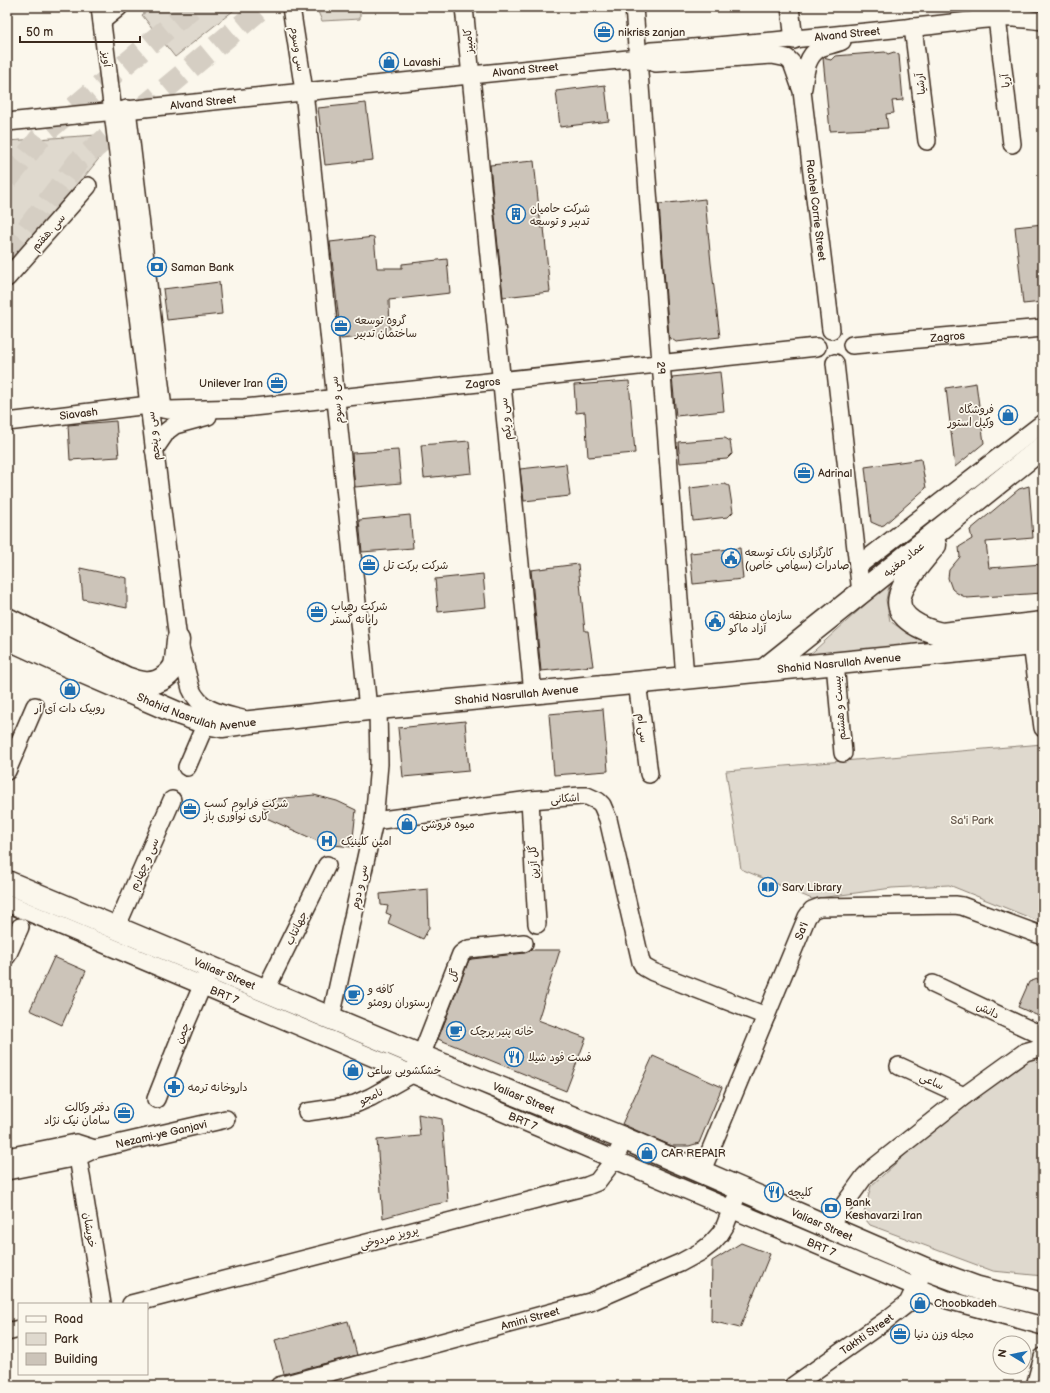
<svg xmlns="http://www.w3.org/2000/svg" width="1050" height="1393" viewBox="0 0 1050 1393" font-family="'Balsamiq Sans','Playpen Sans Arabic',sans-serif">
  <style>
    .built { fill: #ede8dd }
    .green { fill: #dfd9ce; stroke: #8d8276 }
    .building { fill: #ccc4b9; stroke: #3b2a1e }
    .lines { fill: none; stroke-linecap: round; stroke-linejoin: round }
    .highway-tunnel { stroke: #d5cec3; stroke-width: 22; stroke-dasharray: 22 11; stroke-linecap: butt }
    .minor-casing { stroke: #3b2a1e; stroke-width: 20 }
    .major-casing { stroke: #3b2a1e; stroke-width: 25 }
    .minor { stroke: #fbf7ec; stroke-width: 17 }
    .major { stroke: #fbf7ec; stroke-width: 22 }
    .labels { text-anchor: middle; stroke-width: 3.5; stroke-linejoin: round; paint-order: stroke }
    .poi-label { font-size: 11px; fill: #3b2a1e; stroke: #fbf7ec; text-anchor: start }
    .street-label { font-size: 11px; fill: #3b2a1e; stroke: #fbf7ec }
    .park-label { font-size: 11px; fill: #64564a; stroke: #fbf7ec }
  </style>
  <rect width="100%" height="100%" fill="#fbf7ec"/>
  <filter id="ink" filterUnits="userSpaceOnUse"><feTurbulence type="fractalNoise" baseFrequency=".025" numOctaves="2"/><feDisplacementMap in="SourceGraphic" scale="8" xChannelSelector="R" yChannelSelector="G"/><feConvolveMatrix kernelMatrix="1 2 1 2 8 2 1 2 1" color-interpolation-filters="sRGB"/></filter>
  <g filter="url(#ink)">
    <path class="built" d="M874,7H943L875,13Z"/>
    <g class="green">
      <path d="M152,7H238L175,57L142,15Z"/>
      <path d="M316,7H360V19L322,21Z"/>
      <path d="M97,135L101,156L53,216L7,268V141Z"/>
      <path d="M890,582L886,600L890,621L907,633L933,646L805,659Z"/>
      <path d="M1043,744V923L949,885L892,888L812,899L741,869L726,771Z"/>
      <path d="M1035,1053H1043V1276L993,1271L870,1225L866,1220L864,1213L871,1186L968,1097Z"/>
    </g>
    <g class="building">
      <path d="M885,52L888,54L894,52L899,55L903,100L892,101L894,113L886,114L888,128L830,131L823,58L831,60L835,56Z"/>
      <path d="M605,85L609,121L560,127L556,91Z"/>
      <path d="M366,103L373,160L325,165L318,108Z"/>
      <path d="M534,161L541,228L544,227L550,292L503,297L490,165Z"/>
      <path d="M705,199L711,263L720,337L676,342L669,337L659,204Z"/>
      <path d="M1043,224V302L1023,304L1015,227Z"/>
      <path d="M374,237L377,268H402V264L447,259L450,293L389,300L390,334L341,339L330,242Z"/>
      <path d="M219,282L222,314L167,320L163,289Z"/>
      <path d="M720,372L724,411L676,416L672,377Z"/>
      <path d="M629,381L635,453L588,457L585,412L576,413L574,385Z"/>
      <path d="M976,383L984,443L955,467L946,388Z"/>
      <path d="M116,421L119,457L70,460L68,425Z"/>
      <path d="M725,438L730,441L732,454L727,459L680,463L678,442Z"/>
      <path d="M469,441L472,473L424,478L421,445Z"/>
      <path d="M398,450L401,483L355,487L352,453Z"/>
      <path d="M921,459L926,488L884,525L880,526L871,522L865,467Z"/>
      <path d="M566,464L570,496L524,501L520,469Z"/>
      <path d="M725,484L729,486L733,512L728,517L693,521L690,488Z"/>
      <path d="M1029,486L1033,538L986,542L989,568L1043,564V593L967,598L957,593L952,589L948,578L949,570L960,557L959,547L972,539L970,530L1019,489Z"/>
      <path d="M410,515L413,548L362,552L359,520Z"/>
      <path d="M740,548L743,579L693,584L690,553Z"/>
      <path d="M578,564L585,631H588L593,666L541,671L531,570Z"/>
      <path d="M80,568L127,578V608L83,599Z"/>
      <path d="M483,574L486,607L438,612L435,579Z"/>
      <path d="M603,709L608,771L554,775L549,714Z"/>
      <path d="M465,721L469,771L403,777L398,728Z"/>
      <path d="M314,795L337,801L356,810L352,847L324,844L262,816L265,800Z"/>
      <path d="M428,889L429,928L423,939L388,923L391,915L386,913L388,906L381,905L380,894Z"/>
      <path d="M531,950H560L538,1020L586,1038L566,1091L438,1039L469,960L472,959L525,953Z"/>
      <path d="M54,957L86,971L62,1025L30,1010Z"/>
      <path d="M1043,977V1018L1018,1007L1029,982Z"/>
      <path d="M653,1056L722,1087L699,1143L689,1146H672L622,1124Z"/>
      <path d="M418,1114L442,1119L448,1202L426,1206L383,1218L377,1140L420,1136Z"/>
      <path d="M741,1243L770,1254L740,1328L711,1321L712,1261Z"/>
      <path d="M348,1321L357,1355L284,1374L275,1340Z"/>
    </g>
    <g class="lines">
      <g class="highway-tunnel">
        <path d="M7,180L44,133L193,7"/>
        <path d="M7,255L78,162L263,7"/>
      </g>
      <defs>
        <g id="minor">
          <path d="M100,7L178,640L191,689C201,713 226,714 249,721"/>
          <path d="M291,7L304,91L368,709"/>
          <path d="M464,7L533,693"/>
          <path id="s1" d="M634,7L685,678"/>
          <path d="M790,7L794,40"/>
          <path d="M997,18L1012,144"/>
          <path d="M102,21L119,7"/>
          <path d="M913,27L927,141"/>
          <path id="s2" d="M638,58L656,63L772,55L787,58L792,63L802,91L831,330"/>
          <path d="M803,88C805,73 806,56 820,48C827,45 835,44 842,41"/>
          <path d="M127,109L163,409"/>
          <path id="s3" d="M7,122L638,58L651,51C739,45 826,36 914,27C942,25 970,20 998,18C1013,17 1028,19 1043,21"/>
          <path d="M7,278L88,186"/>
          <path id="s4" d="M852,345L1043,328"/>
          <path d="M835,363L861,593"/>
          <path id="s5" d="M7,422L149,405L158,408L168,410L244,408L817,347"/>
          <path d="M154,450L167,431L175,425L208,416"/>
          <path d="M858,566L1043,423"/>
          <path d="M1032,644L1043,728"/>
          <path d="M835,663L843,753"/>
          <path d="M637,682L649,774"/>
          <path d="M187,767L206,723"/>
          <path d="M7,771L35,706"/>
          <path d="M530,800L537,924"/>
          <path d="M374,821L530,800L581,796H587L598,801L602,805L608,819L641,962L644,967L653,972L766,1016"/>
          <path id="s6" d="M7,903L916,1287L948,1300L1043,1326"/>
          <path d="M116,928L172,800"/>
          <path d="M7,956L20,927"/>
          <path d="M933,984L1043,1036"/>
          <path d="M265,991L327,865"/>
          <path d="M331,1018L374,821L379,764L378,708"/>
          <path d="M899,1066L964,1096"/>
          <path d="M156,1099L184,1028L206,977"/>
          <path d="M307,1112L334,1108L355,1104L371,1097L412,1074L421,1056L461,954L465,951L469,949L524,943"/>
          <path d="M7,1157L76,1143L95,1149"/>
          <path d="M78,1157L102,1304"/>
          <path id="s7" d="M7,1171L78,1157L95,1149L226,1119"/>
          <path id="s8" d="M701,1173L807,917L812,910L820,907L955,905L962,906L1043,936"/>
          <path d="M828,1227L864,1177L872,1169L964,1096L1025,1052L1043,1047"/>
          <path d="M131,1304L587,1186L597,1182L614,1160L619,1150"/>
          <path d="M7,1332L19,1329"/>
          <path id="s9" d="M279,1386L590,1302L680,1263L702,1251L711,1244L720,1234L725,1226L735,1200"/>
          <path id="s10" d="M793,1386L885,1321L908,1303L920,1278"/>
          <path d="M1035,1386L1043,1357"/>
        </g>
        <g id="major">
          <path d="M935,545C925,558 903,581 900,596C894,619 925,630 941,634L1043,623"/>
          <path d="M7,619L126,678C140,683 152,687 165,677C169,674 173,670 175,665C177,657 177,648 178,640"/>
          <path id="s11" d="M7,638L66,665L175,712L206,723L222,726L251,722L368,709L1043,643"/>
          <path d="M764,670L1043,447"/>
          <path id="s12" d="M7,882L421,1056L625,1139L923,1268L978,1288L1043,1304"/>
        </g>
      </defs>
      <use href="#minor" class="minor-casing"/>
      <use href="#major" class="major-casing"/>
      <use href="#minor" class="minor"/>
      <use href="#major" class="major"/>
    </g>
  </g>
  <defs>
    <symbol id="office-ring" viewBox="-11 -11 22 22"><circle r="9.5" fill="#fbf7ec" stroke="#1f6fb2" stroke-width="1.5"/><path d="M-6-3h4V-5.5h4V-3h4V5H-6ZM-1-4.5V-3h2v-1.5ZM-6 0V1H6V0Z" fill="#1f6fb2"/></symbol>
    <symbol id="shop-ring" viewBox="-11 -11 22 22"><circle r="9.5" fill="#fbf7ec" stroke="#1f6fb2" stroke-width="1.5"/><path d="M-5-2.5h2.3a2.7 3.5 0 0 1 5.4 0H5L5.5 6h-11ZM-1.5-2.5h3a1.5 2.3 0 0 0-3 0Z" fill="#1f6fb2"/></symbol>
    <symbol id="building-ring" viewBox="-11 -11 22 22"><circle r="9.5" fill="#fbf7ec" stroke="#1f6fb2" stroke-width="1.5"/><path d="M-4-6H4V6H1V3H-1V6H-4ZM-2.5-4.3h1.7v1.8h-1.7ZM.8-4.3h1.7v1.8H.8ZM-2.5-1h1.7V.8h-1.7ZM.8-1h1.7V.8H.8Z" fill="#1f6fb2"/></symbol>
    <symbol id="bank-ring" viewBox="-11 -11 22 22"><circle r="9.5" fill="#fbf7ec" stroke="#1f6fb2" stroke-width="1.5"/><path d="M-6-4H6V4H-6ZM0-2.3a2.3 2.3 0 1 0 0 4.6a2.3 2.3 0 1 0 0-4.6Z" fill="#1f6fb2"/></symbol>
    <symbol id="civic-ring" viewBox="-11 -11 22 22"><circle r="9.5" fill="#fbf7ec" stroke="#1f6fb2" stroke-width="1.5"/><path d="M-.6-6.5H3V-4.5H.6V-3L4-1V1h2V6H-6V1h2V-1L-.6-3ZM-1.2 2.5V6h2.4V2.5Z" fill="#1f6fb2"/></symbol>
    <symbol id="hospital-ring" viewBox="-11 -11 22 22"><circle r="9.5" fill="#fbf7ec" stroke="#1f6fb2" stroke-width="1.5"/><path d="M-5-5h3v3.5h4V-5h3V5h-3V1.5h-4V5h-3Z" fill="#1f6fb2"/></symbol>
    <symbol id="library-ring" viewBox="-11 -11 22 22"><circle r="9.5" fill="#fbf7ec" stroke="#1f6fb2" stroke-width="1.5"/><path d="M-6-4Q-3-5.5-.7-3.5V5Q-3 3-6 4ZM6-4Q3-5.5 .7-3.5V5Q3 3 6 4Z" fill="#1f6fb2"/></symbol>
    <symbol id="cafe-ring" viewBox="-11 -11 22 22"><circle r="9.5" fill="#fbf7ec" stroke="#1f6fb2" stroke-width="1.5"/><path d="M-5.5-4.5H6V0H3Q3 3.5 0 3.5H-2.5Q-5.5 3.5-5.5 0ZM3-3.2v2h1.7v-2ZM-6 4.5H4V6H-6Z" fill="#1f6fb2"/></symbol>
    <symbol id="restaurant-ring" viewBox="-11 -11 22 22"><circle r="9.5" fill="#fbf7ec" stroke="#1f6fb2" stroke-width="1.5"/><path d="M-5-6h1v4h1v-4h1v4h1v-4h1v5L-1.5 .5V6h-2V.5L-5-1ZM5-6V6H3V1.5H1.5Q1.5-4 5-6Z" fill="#1f6fb2"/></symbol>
    <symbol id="pharmacy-ring" viewBox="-11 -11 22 22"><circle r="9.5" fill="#fbf7ec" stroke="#1f6fb2" stroke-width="1.5"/><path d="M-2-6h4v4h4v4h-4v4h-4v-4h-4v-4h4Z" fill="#1f6fb2"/></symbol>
  </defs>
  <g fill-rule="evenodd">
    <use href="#office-ring" x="593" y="21" width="22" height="22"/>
    <use href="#shop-ring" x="378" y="51" width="22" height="22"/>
    <use href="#building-ring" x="505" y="203" width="22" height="22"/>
    <use href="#bank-ring" x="146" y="256" width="22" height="22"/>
    <use href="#office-ring" x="330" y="315" width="22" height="22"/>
    <use href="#office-ring" x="266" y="372" width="22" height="22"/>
    <use href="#shop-ring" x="997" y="404" width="22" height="22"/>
    <use href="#office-ring" x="793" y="462" width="22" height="22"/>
    <use href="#civic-ring" x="720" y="547" width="22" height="22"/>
    <use href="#office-ring" x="358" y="554" width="22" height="22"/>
    <use href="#office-ring" x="306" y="601" width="22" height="22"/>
    <use href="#civic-ring" x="704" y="610" width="22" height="22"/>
    <use href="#shop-ring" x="59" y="678" width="22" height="22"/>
    <use href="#office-ring" x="179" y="798" width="22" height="22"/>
    <use href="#shop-ring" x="396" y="813" width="22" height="22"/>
    <use href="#hospital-ring" x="316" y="830" width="22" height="22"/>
    <use href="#library-ring" x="757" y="876" width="22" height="22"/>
    <use href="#cafe-ring" x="343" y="984" width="22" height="22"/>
    <use href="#cafe-ring" x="445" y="1020" width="22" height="22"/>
    <use href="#restaurant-ring" x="503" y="1046" width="22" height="22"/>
    <use href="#shop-ring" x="342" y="1059" width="22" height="22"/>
    <use href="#pharmacy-ring" x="163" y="1076" width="22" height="22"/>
    <use href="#office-ring" x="113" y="1102" width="22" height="22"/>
    <use href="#shop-ring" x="636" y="1142" width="22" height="22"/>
    <use href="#restaurant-ring" x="763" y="1181" width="22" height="22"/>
    <use href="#bank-ring" x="820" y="1197" width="22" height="22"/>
    <use href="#shop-ring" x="909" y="1292" width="22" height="22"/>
    <use href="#office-ring" x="889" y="1323" width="22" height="22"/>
  </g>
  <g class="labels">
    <g class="poi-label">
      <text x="618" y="36">nikriss zanjan</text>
      <text x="403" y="66">Lavashi</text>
      <text x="530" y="212">شرکت حامیان<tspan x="530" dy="13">تدبیر و توسعه</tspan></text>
      <text x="171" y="271">Saman Bank</text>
      <text x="355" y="324">گروه توسعه<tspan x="355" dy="13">ساختمان تدبیر</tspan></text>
      <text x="263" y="387" text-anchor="end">Unilever Iran</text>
      <text x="994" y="413" text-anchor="end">فروشگاه<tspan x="994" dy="13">وکیل استور</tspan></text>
      <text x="818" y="477">Adrinal</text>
      <text x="745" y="556">کارگزاری بانک توسعه<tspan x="745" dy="13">صادرات (سهامی خاص)</tspan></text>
      <text x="383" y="569">شرکت برکت تل</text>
      <text x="331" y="610">شرکت رهیاب<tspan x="331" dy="13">رایانه گستر</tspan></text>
      <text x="729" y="619">سازمان منطقه<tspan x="729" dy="13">آزاد ماکو</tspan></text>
      <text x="70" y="712" text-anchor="middle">روبیک دات آی آر</text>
      <text x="204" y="807">شرکت فرابوم کسب<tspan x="204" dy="13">کاری نوآوری باز</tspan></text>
      <text x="421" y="828">میوه فروشی</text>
      <text x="341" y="845">امین کلینیک</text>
      <text x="782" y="891">Sarv Library</text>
      <text x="368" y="993">کافه و<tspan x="368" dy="13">رستوران رومئو</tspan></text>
      <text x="470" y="1035">خانه پنیر پرچک</text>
      <text x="528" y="1061">فست فود شیلا</text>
      <text x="367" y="1074">خشکشویی ساعی</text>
      <text x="188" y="1091">داروخانه ترمه</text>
      <text x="110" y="1111" text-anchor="end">دفتر وکالت<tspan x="110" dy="13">سامان نیک نژاد</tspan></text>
      <text x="661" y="1157">CAR REPAIR</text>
      <text x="788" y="1196">کلپچه</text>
      <text x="845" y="1206">Bank<tspan x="845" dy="13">Keshavarzi Iran</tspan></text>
      <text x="934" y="1307">Choobkadeh</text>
      <text x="914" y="1338">مجله وزن دنیا</text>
    </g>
    <g class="street-label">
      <text dy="4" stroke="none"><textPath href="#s3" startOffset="846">Alvand Street</textPath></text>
      <text transform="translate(468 41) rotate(-96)" y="4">کامبیز</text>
      <text transform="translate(298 49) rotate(81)" y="4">سی وسوم</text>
      <text transform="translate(107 59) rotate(83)" y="4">آویز</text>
      <text dy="4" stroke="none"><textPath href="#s3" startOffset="521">Alvand Street</textPath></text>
      <text transform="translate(1005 81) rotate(-97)" y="4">آریا</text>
      <text transform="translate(920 84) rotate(-97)" y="4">آرشیا</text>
      <text dy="4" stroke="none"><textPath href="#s3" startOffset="197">Alvand Street</textPath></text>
      <text dy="4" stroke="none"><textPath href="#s2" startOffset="307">Rachel Corrie Street</textPath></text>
      <text transform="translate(48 232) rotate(-49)" y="4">سی .هفتم</text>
      <text dy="4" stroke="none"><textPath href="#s4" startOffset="96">Zagros</textPath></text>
      <text dy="4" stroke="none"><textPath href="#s1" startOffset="362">29</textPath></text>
      <text dy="4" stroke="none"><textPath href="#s5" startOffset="479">Zagros</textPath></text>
      <text transform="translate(336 400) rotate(-96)" y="4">سی و سوم</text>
      <text dy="4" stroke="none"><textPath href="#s5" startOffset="72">Siavash</textPath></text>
      <text transform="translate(505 419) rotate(-96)" y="4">سی و یکم</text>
      <text transform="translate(153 436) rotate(-97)" y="4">سی و پنجم</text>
      <text transform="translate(904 559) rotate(-39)" y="4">عماد مغنیه</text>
      <text dy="4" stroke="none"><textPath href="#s11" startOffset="853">Shahid Nasrullah Avenue</textPath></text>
      <text dy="4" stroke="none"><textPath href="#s11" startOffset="529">Shahid Nasrullah Avenue</textPath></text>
      <text dy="4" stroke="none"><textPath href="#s11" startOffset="205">Shahid Nasrullah Avenue</textPath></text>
      <text transform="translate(839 708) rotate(-95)" y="4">بیست و هشتم</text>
      <text transform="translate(643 728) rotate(83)" y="4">سی ام</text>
      <text transform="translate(565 798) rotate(-4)" y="4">اشکانی</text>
      <text transform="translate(533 862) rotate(-94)" y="4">گل آزین</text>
      <text transform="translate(144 864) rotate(-66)" y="4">سی و چهارم</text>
      <text transform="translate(359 887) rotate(-78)" y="4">سی و دوم</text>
      <text transform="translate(296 928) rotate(-64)" y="4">جهانتاب</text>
      <text dy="4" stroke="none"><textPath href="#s8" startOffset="262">Sa'i</textPath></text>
      <text dy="4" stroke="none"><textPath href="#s12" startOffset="236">Valiasr Street</textPath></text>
      <text transform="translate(453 975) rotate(-69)" y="4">گل</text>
      <text dy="4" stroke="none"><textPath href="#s6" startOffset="236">BRT 7</textPath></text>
      <text transform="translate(988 1010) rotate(25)" y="4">دانش</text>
      <text transform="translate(182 1033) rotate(-68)" y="4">چمن</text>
      <text transform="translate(932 1081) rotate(25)" y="4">ساعی</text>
      <text transform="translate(371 1096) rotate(-26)" y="4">نامجو</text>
      <text dy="4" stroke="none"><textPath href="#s12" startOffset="560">Valiasr Street</textPath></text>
      <text dy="4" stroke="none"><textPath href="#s6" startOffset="560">BRT 7</textPath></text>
      <text dy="4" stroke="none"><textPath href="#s7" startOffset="159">Nezami-ye Ganjavi</textPath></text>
      <text dy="4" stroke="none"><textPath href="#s12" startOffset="884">Valiasr Street</textPath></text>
      <text transform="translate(90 1230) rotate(81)" y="4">خویشان</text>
      <text transform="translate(389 1237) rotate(-15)" y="4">پرویز مردوخی</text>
      <text dy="4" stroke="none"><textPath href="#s6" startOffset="884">BRT 7</textPath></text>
      <text dy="4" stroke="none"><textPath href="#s9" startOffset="260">Amini Street</textPath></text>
      <text dy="4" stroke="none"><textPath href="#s10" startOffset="90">Takhti Street</textPath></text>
    </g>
    <g class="park-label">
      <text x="972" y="824">Sa'i Park</text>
    </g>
  </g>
  <rect width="1050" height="1393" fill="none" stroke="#fbf7ec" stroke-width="24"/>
  <rect x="12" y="12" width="1026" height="1369" fill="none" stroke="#3b2a1e" stroke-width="1.5" filter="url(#ink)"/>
  <rect x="18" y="1303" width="130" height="72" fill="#fbf7ec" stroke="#aea59a"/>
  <rect x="26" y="1316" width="20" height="6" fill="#fbf7ec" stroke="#aea59a"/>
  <text x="54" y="1323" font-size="12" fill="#3b2a1e">Road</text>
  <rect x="26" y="1333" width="20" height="12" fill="#dfd9ce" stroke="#aea59a"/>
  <text x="54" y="1343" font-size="12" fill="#3b2a1e">Park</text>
  <rect x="26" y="1353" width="20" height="12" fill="#ccc4b9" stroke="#aea59a"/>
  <text x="54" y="1363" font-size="12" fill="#3b2a1e">Building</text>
  <g transform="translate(1012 1355) rotate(280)"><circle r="19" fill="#fbf7ec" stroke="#aea59a"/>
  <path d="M0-3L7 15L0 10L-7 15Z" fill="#1f6fb2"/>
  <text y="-6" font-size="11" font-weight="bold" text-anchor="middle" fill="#3b2a1e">N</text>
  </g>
  <path d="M20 36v6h120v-6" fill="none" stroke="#3b2a1e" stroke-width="2"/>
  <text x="26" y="36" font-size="12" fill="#3b2a1e" stroke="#fbf7ec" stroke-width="3" paint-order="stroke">50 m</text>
</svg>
